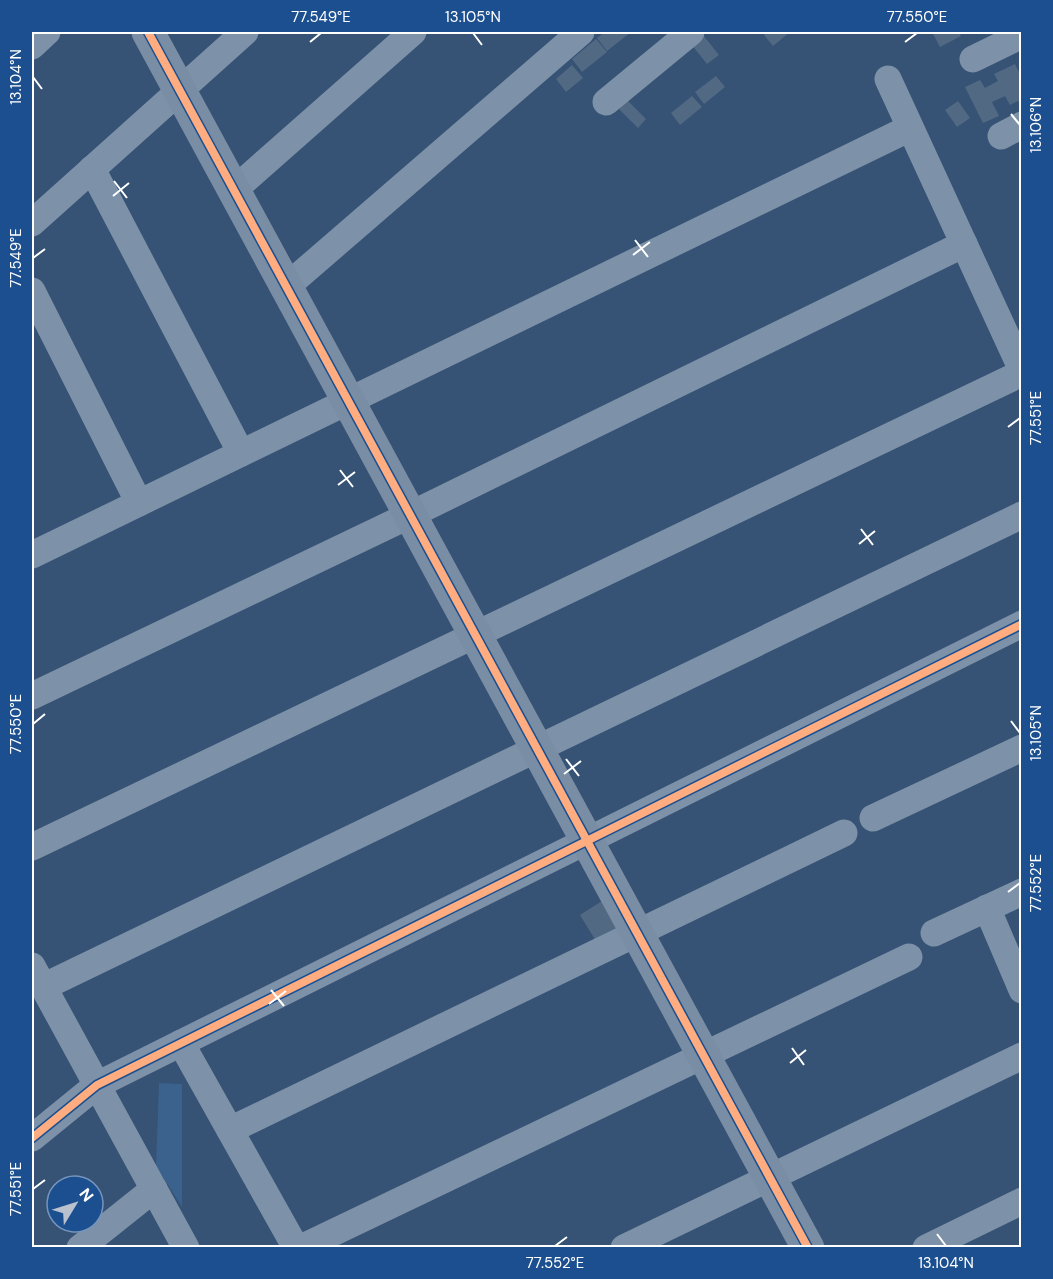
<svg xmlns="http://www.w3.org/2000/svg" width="1053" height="1279" viewBox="0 0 1053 1279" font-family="'DM Sans',sans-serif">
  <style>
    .water { fill: #3b618d }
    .building { fill: #526984 }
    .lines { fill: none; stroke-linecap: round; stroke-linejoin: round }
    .street { stroke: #7d92a8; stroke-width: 27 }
    .secondary { stroke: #798da4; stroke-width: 33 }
    .cycleway-casing { stroke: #1b4f8f; stroke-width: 11 }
    .cycleway { stroke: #ffac80; stroke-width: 8 }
    .ticks { fill: none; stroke: #fff; stroke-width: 2 }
    .neatline { fill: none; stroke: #fff; stroke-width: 2 }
    .ticks-label { font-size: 15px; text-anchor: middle; fill: #fff }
  </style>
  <rect width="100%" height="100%" fill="#365274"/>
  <path class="water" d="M159,1083L182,1084V1207L156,1166Z"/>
  <g class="building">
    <path d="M605,32H631L607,51L597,38Z"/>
    <path d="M768,32H790L773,46L764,35Z"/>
    <path d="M932,32H959L961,36L940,47Z"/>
    <path d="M703,35L719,55L707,64L691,44Z"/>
    <path d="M596,39L607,52L582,72L572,59Z"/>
    <path d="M1015,64L1019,72L1022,71V108L1018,101L1010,105L1005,96L992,102L999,116L983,123L965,87L980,80L985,88L998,81L994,74Z"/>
    <path d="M572,65L583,78L566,92L556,79Z"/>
    <path d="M716,76L725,87L704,104L695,92Z"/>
    <path d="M692,96L702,107L680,125L671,113Z"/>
    <path d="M627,100L646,119L638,128L619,109Z"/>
    <path d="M958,101L970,118L957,127L945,110Z"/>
    <path d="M602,901L621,931L599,946L580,915Z"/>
  </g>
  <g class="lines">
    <g class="street">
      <path d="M32,46L47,32"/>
      <path d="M973,59L1022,35"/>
      <path d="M888,79L1022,370"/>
      <path d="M606,102L691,32"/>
      <path d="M1001,136L1022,125"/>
      <path d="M92,169L241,453"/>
      <path d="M234,190L413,32"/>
      <path d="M32,223L245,32"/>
      <path d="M286,287L581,32"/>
      <path d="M32,291L139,503"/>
      <path d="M32,555L910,128"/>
      <path d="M32,696L410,515L964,244"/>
      <path d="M873,818L1022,748"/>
      <path d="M32,847L1022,373"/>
      <path d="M987,908L1022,990"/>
      <path d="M934,933L1022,892"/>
      <path d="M32,966L186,1248"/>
      <path d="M43,987L1022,515"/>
      <path d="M181,1043L296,1248"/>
      <path d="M230,1130L844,833"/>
      <path d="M32,1138L97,1085L1022,624"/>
      <path d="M80,1248L154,1189"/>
      <path d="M301,1248L909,957"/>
      <path d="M624,1248L1022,1056"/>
      <path d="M926,1248L1022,1201"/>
    </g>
    <path class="secondary" d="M148,32L808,1248"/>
    <defs>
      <g id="cycleway">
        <path d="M148,32L808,1248"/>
        <path d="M32,1138L97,1085L1022,624"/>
      </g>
    </defs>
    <use href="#cycleway" class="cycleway-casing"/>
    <use href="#cycleway" class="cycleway"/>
  </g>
  <path class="ticks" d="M473,33L482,45M310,42L321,33M905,42L917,33M33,77L42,89M1011,114L1020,125M114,181L127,198M113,196L129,183M635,240L648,257M633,255L650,242M33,258L45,249M1008,427L1020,418M340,470L353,487M338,485L355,472M861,529L873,545M859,544L875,531M1011,721L1020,733M33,724L45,714M566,759L579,776M564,774L581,761M1008,892L1020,883M271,990L284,1006M269,1004L286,991M792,1048L804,1065M790,1063L806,1050M33,1189L45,1180M937,1234L946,1246M555,1246L567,1237"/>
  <rect width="1053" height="1279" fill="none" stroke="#1b4f8f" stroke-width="66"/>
  <g transform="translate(75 1204) rotate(52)"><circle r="28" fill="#1b4f8f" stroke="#7695bc" stroke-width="1.5"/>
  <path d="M0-4.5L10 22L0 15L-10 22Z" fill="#b9c2ce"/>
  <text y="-9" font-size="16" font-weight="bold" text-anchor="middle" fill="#ffffff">N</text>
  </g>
  <rect x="33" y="33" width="987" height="1213" class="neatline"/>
  <g class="ticks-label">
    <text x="321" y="22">77.549°E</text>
    <text x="473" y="22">13.105°N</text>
    <text x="917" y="22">77.550°E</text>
    <text transform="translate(16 77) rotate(-90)" y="5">13.104°N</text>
    <text transform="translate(1036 125) rotate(-90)" y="5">13.106°N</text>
    <text transform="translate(16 258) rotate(-90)" y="5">77.549°E</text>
    <text transform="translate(1036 418) rotate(-90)" y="5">77.551°E</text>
    <text transform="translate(16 724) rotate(-90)" y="5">77.550°E</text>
    <text transform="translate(1036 733) rotate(-90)" y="5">13.105°N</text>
    <text transform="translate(1036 883) rotate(-90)" y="5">77.552°E</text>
    <text transform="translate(16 1189) rotate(-90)" y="5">77.551°E</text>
    <text x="555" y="1268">77.552°E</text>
    <text x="946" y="1268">13.104°N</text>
  </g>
</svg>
